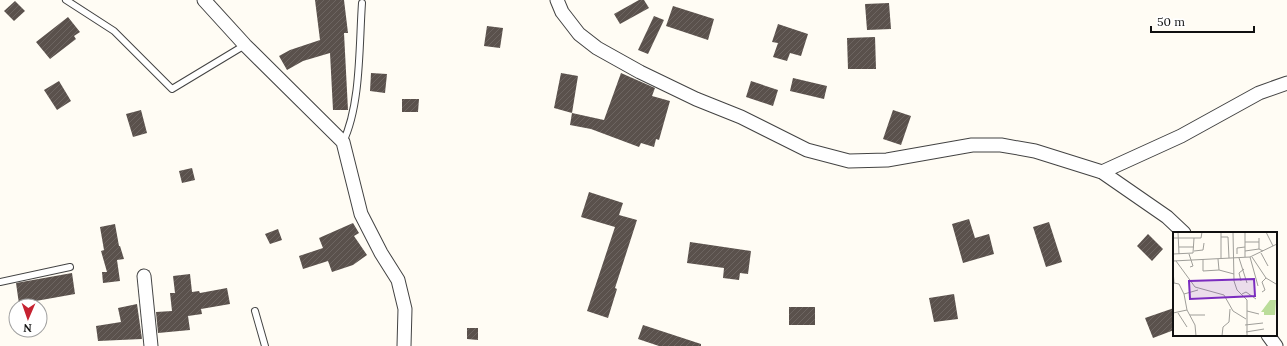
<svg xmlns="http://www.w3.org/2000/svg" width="1287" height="346" viewBox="0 0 1287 346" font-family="Lora,serif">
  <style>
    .building { fill: url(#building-hatch) }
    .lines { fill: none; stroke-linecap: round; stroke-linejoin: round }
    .lane-casing { stroke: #434343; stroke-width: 8 }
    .street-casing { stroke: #434343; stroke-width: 15 }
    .lane { stroke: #fff; stroke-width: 6 }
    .street { stroke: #fff; stroke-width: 13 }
    .inset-road { fill: none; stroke: #9f9e99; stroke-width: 1 }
    .view { fill: #7b2cbf; fill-opacity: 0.15; stroke: #7b2cbf; stroke-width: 2 }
    .inset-edge { fill: none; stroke: #101010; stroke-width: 2 }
  </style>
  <defs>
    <pattern id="building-hatch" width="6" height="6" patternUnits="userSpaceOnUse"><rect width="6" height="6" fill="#5a514c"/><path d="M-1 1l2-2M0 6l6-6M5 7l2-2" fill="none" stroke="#6d6561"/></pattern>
  </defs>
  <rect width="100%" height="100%" fill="#fffcf4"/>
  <g class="building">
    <path d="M315,0H344L348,33H344L348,110H333L330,53L303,61L287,70L279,56L290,50L320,40Z"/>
    <path d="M639,0H644L649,8L620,24L614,14Z"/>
    <path d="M15,1L25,11L14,21L4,11Z"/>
    <path d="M889,3L891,29L867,30L865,4Z"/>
    <path d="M673,6L714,19L708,40L666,26Z"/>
    <path d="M654,16L664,20L648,54L638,50Z"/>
    <path d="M68,17L80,32L74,36L76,39L50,59L36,42Z"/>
    <path d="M778,24L808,34L801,56L790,53L787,61L773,57L778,43L772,42Z"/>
    <path d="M487,26L503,28L500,48L484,46Z"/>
    <path d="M875,37L876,69H848L847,38Z"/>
    <path d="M371,73L387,74L385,93L370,91Z"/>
    <path d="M561,73L578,76L572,113L554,108Z"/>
    <path d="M621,73L655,88L652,96L670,101L659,140L656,139L654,147L641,143L639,147L591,129L570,125L572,113L604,120Z"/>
    <path d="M793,78L827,86L824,99L790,91Z"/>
    <path d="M59,81L71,101L57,110L44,90Z"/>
    <path d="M751,81L778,90L773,106L746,97Z"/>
    <path d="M402,99H419L418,112H402Z"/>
    <path d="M141,110L147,133L133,137L126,114Z"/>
    <path d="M893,110L911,116L901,145L883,139Z"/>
    <path d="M192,168L195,180L182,183L179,171Z"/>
    <path d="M589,192L623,203L619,215L637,220L615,288L617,289L608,318L587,311L615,227L581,217Z"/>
    <path d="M969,219L975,238L989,234L994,254L963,263L952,224Z"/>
    <path d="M1049,222L1062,262L1046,267L1033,227Z"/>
    <path d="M353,223L359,233L354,236L367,255L353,265L332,272L328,261L303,269L299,256L323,248L319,238Z"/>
    <path d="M115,224L119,246H120L124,259L117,260L120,281L103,283L102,272H107L101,251L104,250L100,227Z"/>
    <path d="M278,229L282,240L270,244L265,234Z"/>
    <path d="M1148,234L1163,249L1152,261L1137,246Z"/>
    <path d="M690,242L751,251L748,274L740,273L739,280L723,278L724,268L687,263Z"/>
    <path d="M72,273L75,294L19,304L16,283Z"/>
    <path d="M190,274L192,292L199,291L200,293L227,288L230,304L201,309L202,314L188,316L190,330L158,333L156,312L172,311L170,293H175L173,276Z"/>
    <path d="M954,294L958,319L934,322L929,298Z"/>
    <path d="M137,304L142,339L98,341L96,326L121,322L118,308Z"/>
    <rect x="789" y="307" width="26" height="18"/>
    <path d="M1174,308V330L1153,338L1145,318Z"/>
    <path d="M643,325L701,344V346H659L638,339Z"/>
    <path d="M467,328H478V340L467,339Z"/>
  </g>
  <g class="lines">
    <defs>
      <g id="lane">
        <path d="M66,0L114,31L172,89L245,45"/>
        <path d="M343,142C361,105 359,45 362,3"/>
        <path d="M0,282L70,267"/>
        <path d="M255,311L265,346"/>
      </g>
      <g id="street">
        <path d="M204,0L245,45L343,142L361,214L381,253L398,280L405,309L404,346"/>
        <path d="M557,0L562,12L579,34L597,48L640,72L696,99L741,117L807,150L849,161L887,160L972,145H1001L1035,151L1102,172L1167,217L1184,233"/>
        <path d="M1102,172L1181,136L1259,93L1287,83"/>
        <path d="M144,276L151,346"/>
        <path d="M1268,335L1276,346"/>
      </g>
    </defs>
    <use href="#lane" class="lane-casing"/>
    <use href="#street" class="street-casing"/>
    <use href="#lane" class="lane"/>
    <use href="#street" class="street"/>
  </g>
  <g transform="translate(1173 232)">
    <rect width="104" height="104" fill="#fffcf4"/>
    <path d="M97,68H103L102,83H91V80H88Z" fill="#bbdd9a"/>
    <path class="inset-road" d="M5,0L6,22M48,0V26M60,0L61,49L64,58L74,68V104M72,0V25M93,0L100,14M48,5H55L56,26M0,6H28L29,0M86,6V17L90,19M72,10H86M6,15H21M21,19L30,18L31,11M72,19L86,17M88,21L95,34M0,22L20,21L21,6M16,22L20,34L17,35M64,22V16L72,15M77,25L85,54M79,25L93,46L103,52M66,26L74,51M30,27V39L46,38M45,27L46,38L61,42M0,29L77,25L104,12M3,29L22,55L51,63L60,79L73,87M0,38L1,51L6,52L11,62L25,58M68,49L66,41L71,37M89,60L92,58L89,50L93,46M11,62L14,78M69,62L73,60L83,67M74,79L86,82M0,81L14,78L22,93L23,104M5,81L14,95M17,83H32M72,93L90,91M73,100L91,97M49,104L50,95L56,90L57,77"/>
    <path class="view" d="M81,47L82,64L17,67L16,49Z"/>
    <rect width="104" height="104" class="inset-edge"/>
  </g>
  <g transform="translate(28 318) rotate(182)"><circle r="19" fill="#ffffff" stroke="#9f9f9f"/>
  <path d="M0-3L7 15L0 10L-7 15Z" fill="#c62231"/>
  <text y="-6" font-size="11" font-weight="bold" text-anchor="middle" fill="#101010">N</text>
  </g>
  <path d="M1151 26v6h103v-6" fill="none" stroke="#101010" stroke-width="2"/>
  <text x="1157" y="26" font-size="12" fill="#101010" stroke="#ffffff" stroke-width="3" paint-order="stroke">50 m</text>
</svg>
